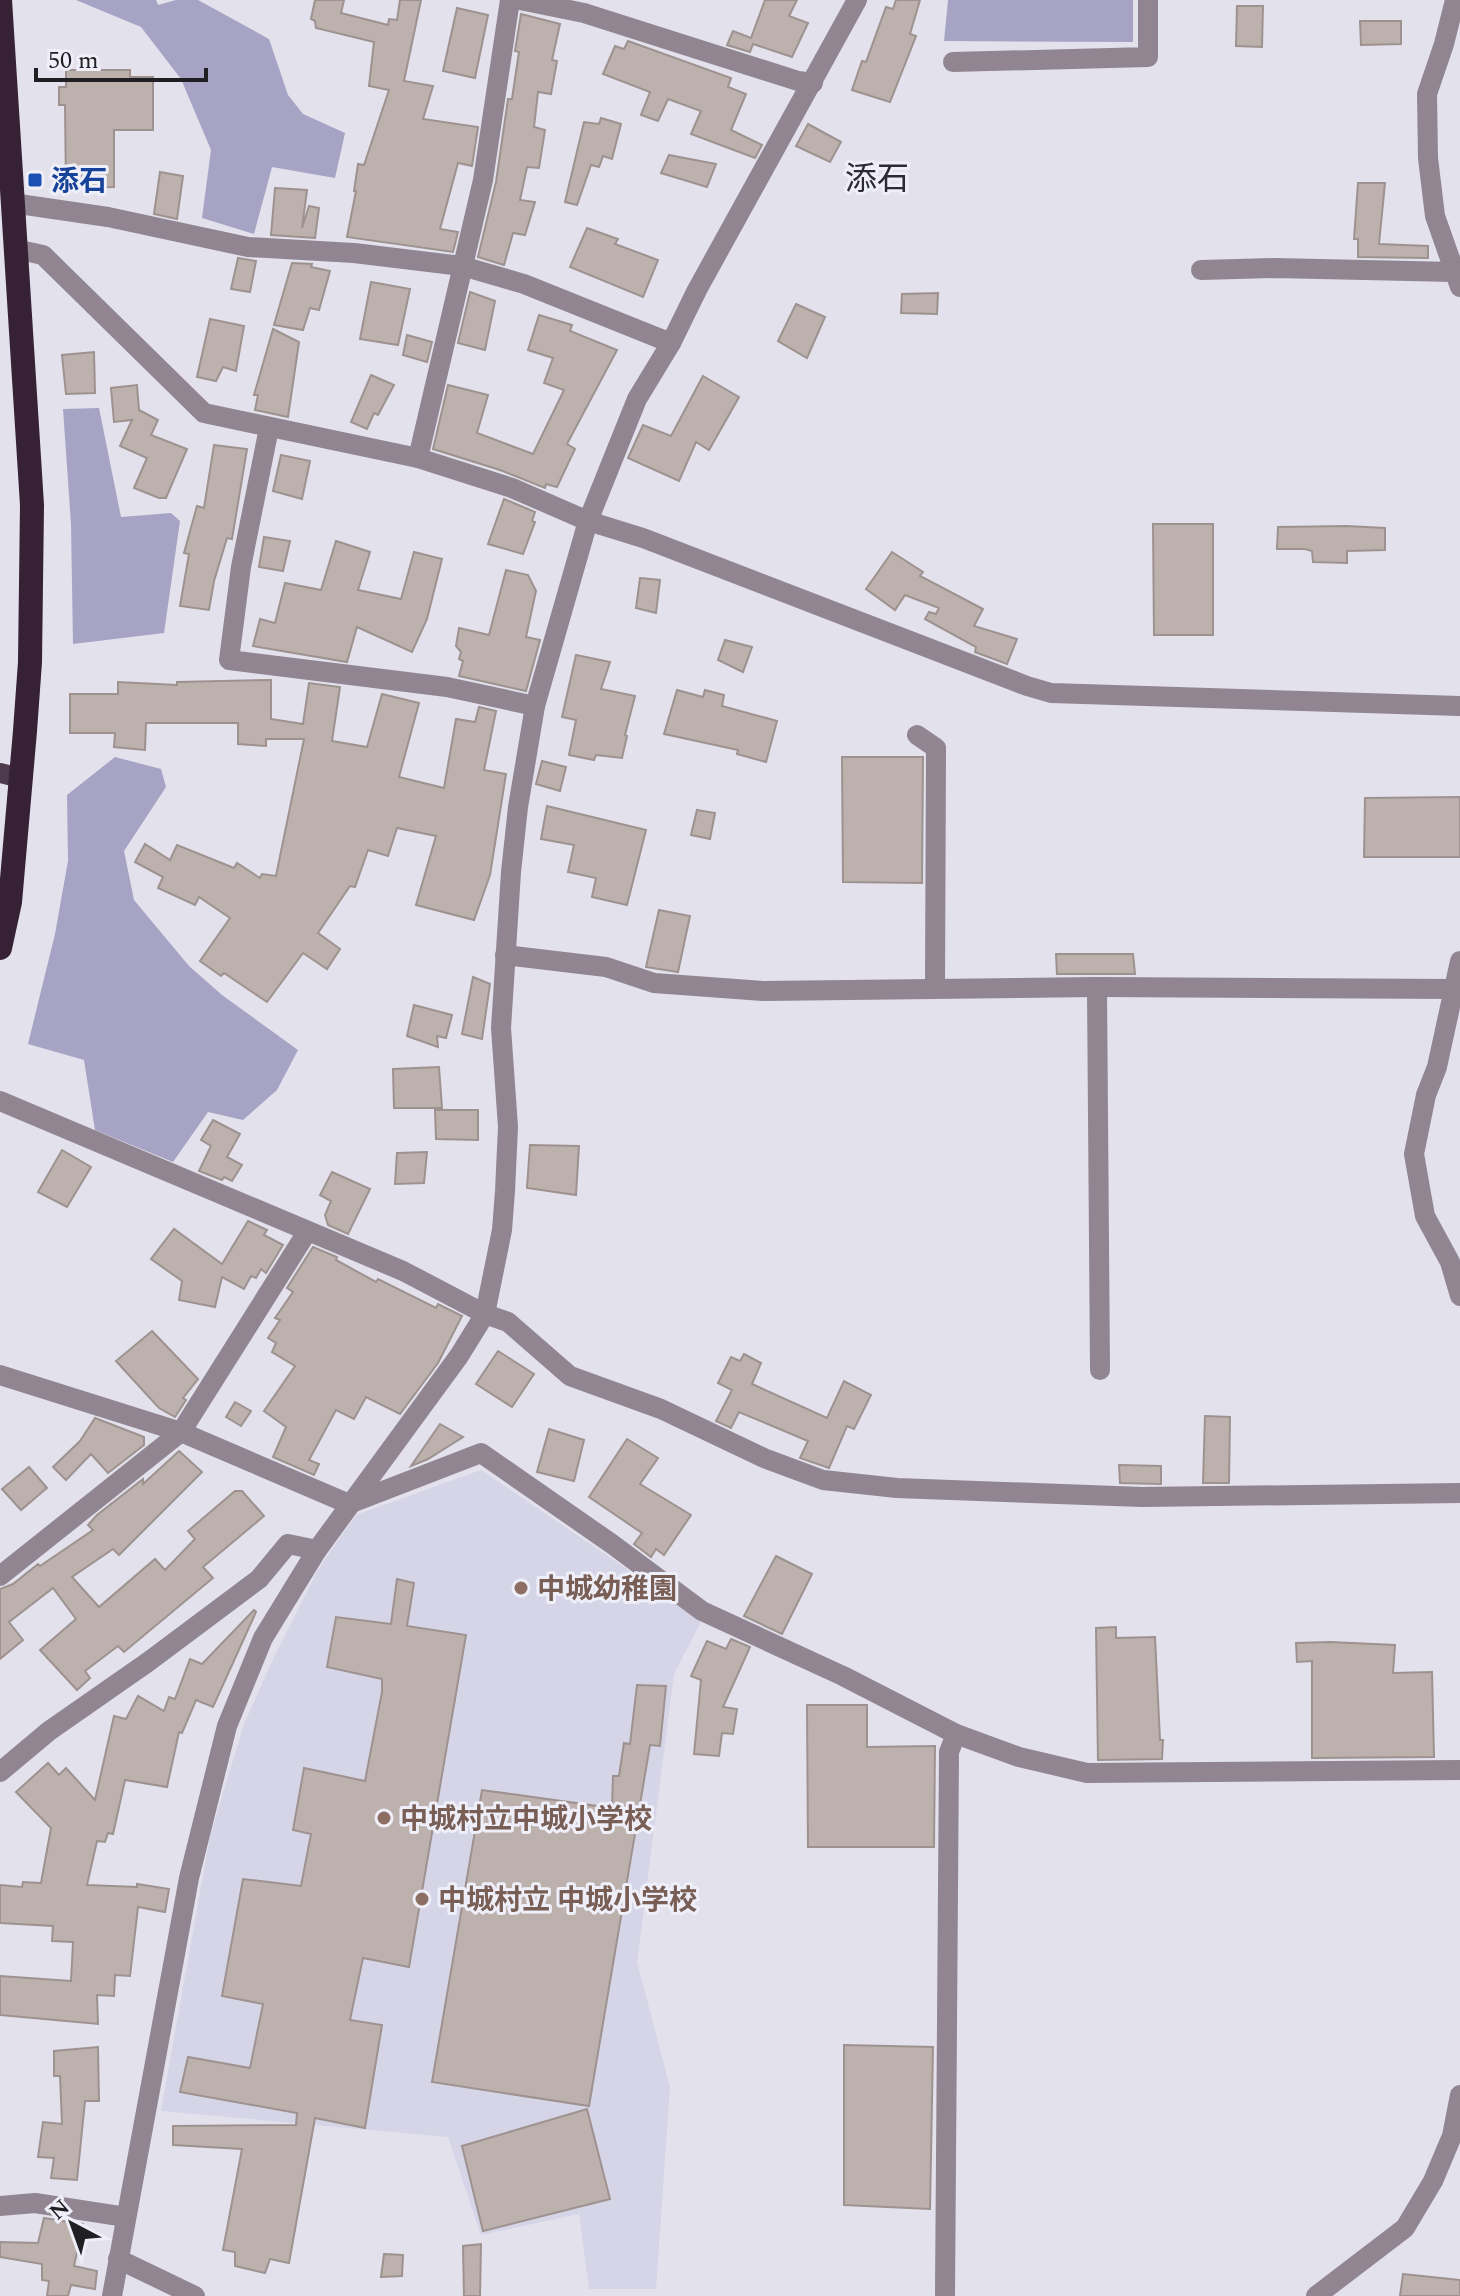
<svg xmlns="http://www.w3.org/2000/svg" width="1460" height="2296" viewBox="0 0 1460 2296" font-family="Spectral,'Noto Sans JP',serif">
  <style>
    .built { fill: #d6d5e7 }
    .forest { fill: #a6a3c4 }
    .building { fill: #bdb1ae; stroke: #9d928f; stroke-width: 2 }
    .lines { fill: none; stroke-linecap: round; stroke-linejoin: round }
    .minor { stroke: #908590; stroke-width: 20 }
    .major { stroke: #4d3a4c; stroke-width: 20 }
    .highway { stroke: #362135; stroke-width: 24 }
    .transit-dot { fill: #1a4fb4; stroke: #efeff9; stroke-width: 3 }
    .education-dot { fill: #8d6e63; stroke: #efeff9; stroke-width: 3 }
    .labels { text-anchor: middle; stroke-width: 6; stroke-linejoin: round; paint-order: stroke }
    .transit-label { font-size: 28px; font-weight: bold; fill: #164399; stroke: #efeff9; text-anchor: start }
    .education-label { font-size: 28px; font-weight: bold; fill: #785e54; stroke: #efeff9; text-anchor: start }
    .quarter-label { font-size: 32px; fill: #2c2b33; stroke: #efeff9 }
  </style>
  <rect width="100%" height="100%" fill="#e2e1ec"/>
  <path class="built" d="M481,1470L702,1620L674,1674L637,1962L670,2087L656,2289H589L579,2214L481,2235L448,2137L161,2111L210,1836L244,1724L274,1657L319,1568L356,1515Z"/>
  <g class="forest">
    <path d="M76,0H156L158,5L176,0H198L269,39L288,95L303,114L345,133L335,178L272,167L254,234L202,218L211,150L181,79L141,27Z"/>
    <path d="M948,0H1133V42L944,41Z"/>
    <path d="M99,408L121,517L171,513L180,521L164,633L73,644L71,524L63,409Z"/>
    <path d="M115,757L161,769L166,787L124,851L134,900L189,966L222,995L298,1050L277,1090L243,1120L208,1112L173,1162L95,1130L84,1060L28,1044L55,934L68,861L67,795Z"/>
  </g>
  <g class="building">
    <path d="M315,0H344L341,13L388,25L389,19L397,20L400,0H421L404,81L433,86L423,119L478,127L472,166L458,163L440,229L458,232L453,252L347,237L356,191H354L358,164L364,165L389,90L369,86L374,42L316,28L315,21L311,19Z"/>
    <path d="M765,0H797L789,16L808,23L792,57L753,44L750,52L727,45L733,31L751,38Z"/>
    <path d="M896,0H920L910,34L916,36L890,102L852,90L862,61L866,62L886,7L893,9Z"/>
    <path d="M1237,6H1263L1262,47L1236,46Z"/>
    <path d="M457,8L488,15L475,78L443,71Z"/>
    <path d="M521,14L560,24L552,60L557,61L551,94L538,92L534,127L545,130L539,168L527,167L520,200L535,202L525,235L513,233L504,265L478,257L496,182L508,99H512L519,52L515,51Z"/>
    <path d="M1360,21H1401V44L1361,45Z"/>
    <path d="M628,41L731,78L728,87L746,94L731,130L762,145L755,158L691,134L701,111L668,99L658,121L641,115L650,92L603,74L615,46L624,49Z"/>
    <path d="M66,70H130V77H153V130H114V187L66,188L65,105H59V87H66Z"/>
    <path d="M601,118L621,124L612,159L603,156L599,167L591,165L577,205L565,202L584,122L599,124Z"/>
    <path d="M808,124L841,142L830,162L796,146Z"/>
    <path d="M669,155L716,164L707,187L661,173Z"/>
    <path d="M160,172L183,176L177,219L154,214Z"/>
    <path d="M1358,183H1385L1379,244L1428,246V258L1358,257V239H1354Z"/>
    <path d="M275,188L307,190L302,228L309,206L319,208L315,238L271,235Z"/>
    <path d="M587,228L618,239L615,244L658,260L643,297L570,267Z"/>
    <path d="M238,258L256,261L250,292L231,289Z"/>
    <path d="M292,263L312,264L311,267L330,271L319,310L310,308L303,330L274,325Z"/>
    <path d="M371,282L410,289L398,345L360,339Z"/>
    <path d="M470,292L495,301L485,350L458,343Z"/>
    <path d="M938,293L937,314L901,313L902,294Z"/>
    <path d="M796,304L825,317L807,358L778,341Z"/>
    <path d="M539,315L572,325L570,331L617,350L567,444L575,449L557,487L546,484L545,488L500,470L433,449L448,385L488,395L477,433L533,454L564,390L544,383L553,358L528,350Z"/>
    <path d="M210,319L244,326L236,371L223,367L216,381L197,377Z"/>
    <path d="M273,329L299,342L288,417L255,410L258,395H254Z"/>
    <path d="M407,335L432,342L427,362L403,355Z"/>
    <path d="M94,352L95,393L66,394L62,355Z"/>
    <path d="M371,375L394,385L378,415L374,413L367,429L351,422Z"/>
    <path d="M703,376L739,397L709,450L696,442L679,481L628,458L643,425L671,436Z"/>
    <path d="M137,385L139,410L158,420L151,435L187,449L166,498H159L134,488L147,458L120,446L132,420L114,422L111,388Z"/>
    <path d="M214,445L247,449L232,539L227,538L214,581L209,610L180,606L189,554L184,553L197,506L204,508Z"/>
    <path d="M281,455L310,461L302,499L273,491Z"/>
    <path d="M504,499L535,512L532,521L535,522L523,554L488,544Z"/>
    <path d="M1153,524H1213V635H1154Z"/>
    <path d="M1346,526L1385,528V550L1347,551V563L1313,562L1312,551L1305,549H1277L1278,527Z"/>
    <path d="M264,537L290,541L283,571L259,567Z"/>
    <path d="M336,541L370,552L358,590L401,599L414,552L442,559L427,619L412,652L357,627L347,662L253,646L260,619L275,623L285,583L321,590Z"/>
    <path d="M892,552L923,572L920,576L983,609L974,626L1017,639L1007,664L975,652L976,647L925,619L929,612L936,614L939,608L905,595L895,610L866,589Z"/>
    <path d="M506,570L528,575L536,591L526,637L540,640L526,691L459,676L463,661L459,659L461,652L456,646L459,628L489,635Z"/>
    <path d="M640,578L660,580L656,613L636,608Z"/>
    <path d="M725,640L752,647L743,672L718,660Z"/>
    <path d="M576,655L610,662L601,689L635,696L625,735L627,736L622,758L596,755L594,760L569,755L576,720L562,717Z"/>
    <path d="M271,680V719L303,724L309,683L340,687L332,741L367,747L382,694L419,703L399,777L444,788L456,719L475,722L479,707L496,711L484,770L506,774L490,875L474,920L416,905L436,836L397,828L388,856L368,850L355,887L350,886L318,933L340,949L327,969L303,953L267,1002L224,973L221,976L200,961L230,918L199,897L195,905L158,888L163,877L135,862L145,844L170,860L177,845L234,868L237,863L260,878L262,874L276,876L304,739H266V746L238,744V723H146L145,750L114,747L115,733H70V694H118V682L177,685V682Z"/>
    <path d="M677,690L703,697L705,690L724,695L722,706L777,721L766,762L737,754L738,750L664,734Z"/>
    <path d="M842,757H923L922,883L843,882Z"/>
    <path d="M542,761L566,767L560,791L536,784Z"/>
    <path d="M1460,797V857H1364L1365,798Z"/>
    <path d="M547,806L646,830L627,905L592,897L596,878L568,872L574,845L541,839Z"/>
    <path d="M697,810L715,813L710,839L691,835Z"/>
    <path d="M659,910L690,916L678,972L646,967Z"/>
    <path d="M1056,954H1133L1135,974H1057Z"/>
    <path d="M473,977L490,984L482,1039L462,1034Z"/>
    <path d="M414,1005L452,1015L446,1038L437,1036L438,1047L407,1036Z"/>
    <path d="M439,1067L442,1108H394L393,1069Z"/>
    <path d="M435,1110H478V1140L436,1139Z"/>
    <path d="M213,1120L240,1134L227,1157L242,1165L232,1181L224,1177L222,1180L199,1171L211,1146L201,1140Z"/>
    <path d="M530,1145L579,1146L576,1195L527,1188Z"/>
    <path d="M62,1150L91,1167L67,1207L38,1192Z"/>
    <path d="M427,1152L424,1183L395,1184L397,1153Z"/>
    <path d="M332,1172L370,1189L348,1234L328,1225L325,1215L331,1201L320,1195Z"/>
    <path d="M248,1221L267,1230L264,1235L283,1245L266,1273L261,1269L256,1278L251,1276L244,1289L222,1277L215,1307L179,1300L182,1281L151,1259L174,1229L222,1264Z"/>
    <path d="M313,1247L337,1257L336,1260L376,1282L378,1279L436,1308L438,1304L462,1316L438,1363L400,1414L366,1397L354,1419L336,1410L309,1460L319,1464L314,1475L273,1457L286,1427L264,1411L295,1366L272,1352L276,1343L268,1338L280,1320L275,1318L293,1292L287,1288Z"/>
    <path d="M152,1331L198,1379L183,1398L186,1400L175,1417L159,1408L116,1361Z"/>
    <path d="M498,1351L534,1374L512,1407L476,1384Z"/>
    <path d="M744,1354L761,1363L752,1384L827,1418L844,1381L871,1395L854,1429L847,1426L829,1468L800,1458L808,1441L739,1412L731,1428L716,1421L732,1390L718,1383L731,1357L740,1361Z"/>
    <path d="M235,1402L251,1411L241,1426L226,1417Z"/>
    <path d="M1205,1416L1230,1417L1229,1483H1203Z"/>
    <path d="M95,1418L144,1437V1445L108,1473L91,1454L66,1480L53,1467L80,1441Z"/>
    <path d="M440,1424L463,1437L428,1459L411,1466Z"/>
    <path d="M549,1429L584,1440L574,1481L537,1472Z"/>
    <path d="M627,1439L658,1458L640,1484L691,1515L664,1555L656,1549L651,1557L634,1544L642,1533L589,1497Z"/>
    <path d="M179,1451L202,1472L119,1555L113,1549L72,1577L99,1607L155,1559L165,1570L195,1539L188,1531L235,1491H242L264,1516L203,1567L213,1578L124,1652L118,1646L85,1671L90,1678L77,1690L40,1650L76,1619L53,1588L9,1622L23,1640L0,1659V1589L13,1584L38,1564L40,1566L93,1530L88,1525L97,1515L143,1479V1484Z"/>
    <path d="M1119,1465L1161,1466V1484L1120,1483Z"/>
    <path d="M29,1467L47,1488L21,1510L2,1489Z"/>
    <path d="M776,1556L812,1574L782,1634L744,1616Z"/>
    <path d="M397,1579L414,1583L407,1626L466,1635L409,1967L363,1958L350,2020L382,2025L365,2128L315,2118L289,2263L270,2259L265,2273L235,2266V2252L223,2250L242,2149L173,2145V2126L296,2125L297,2113L180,2092L188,2057L250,2068L263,2004L222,1996L243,1879L301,1886L311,1834L293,1830L304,1768L365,1781L382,1692V1679L327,1667L336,1617L391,1624Z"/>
    <path d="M254,1610L256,1612L213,1707L196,1700L182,1733L179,1732L167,1787L125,1780L113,1834L108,1833L105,1842L97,1841L87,1885L137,1887V1884L169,1889L165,1912L138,1907L130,1976L115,1975L114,1996L97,1995L98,2024L0,2015V1976L71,1981L73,1942L52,1941L53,1926L0,1923V1885L22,1887L23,1882L41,1883L51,1828L16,1792L48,1763L59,1775L66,1768L95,1800L114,1716L126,1719L138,1696L164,1711L169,1697L175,1699L190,1659L202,1664Z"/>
    <path d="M1116,1627V1638L1155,1637L1160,1740H1163L1162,1759L1098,1760L1096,1628Z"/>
    <path d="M731,1639L750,1647L723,1707L737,1709L733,1734L722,1733L719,1756L694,1754L701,1680L691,1676L707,1641L726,1649Z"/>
    <path d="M1330,1642L1395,1645L1393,1673L1432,1672L1434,1757L1312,1758V1661L1297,1662L1296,1643Z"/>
    <path d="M637,1685L666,1686L660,1746L650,1745L589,2106L432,2082L482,1790L612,1808L613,1776H619L624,1743L630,1744Z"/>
    <path d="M807,1705H867V1747L935,1746L934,1847H808Z"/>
    <path d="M844,2045L933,2047L930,2209L844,2205Z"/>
    <path d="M98,2047L99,2101H85L77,2180L51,2178L54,2158L38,2157L43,2122L62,2124L60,2076H54V2051Z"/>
    <path d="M587,2109L610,2199L483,2231L462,2146Z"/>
    <path d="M44,2218L83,2224L74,2266L97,2271L95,2289L71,2285L68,2296H47L49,2281L42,2280V2264L0,2257V2242L38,2243Z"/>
    <path d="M481,2244L480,2296H464L463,2246Z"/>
    <path d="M384,2254L403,2255L402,2276L381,2277Z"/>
    <path d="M1403,2274L1460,2280V2296H1400Z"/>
  </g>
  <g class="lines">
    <g class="minor">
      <path d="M520,0L584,13L798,81L813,83"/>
      <path d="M1455,0L1444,44L1427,94L1428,158L1435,216L1460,287"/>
      <path d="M953,62L1148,57V0"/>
      <path d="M12,203L108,217L248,247L354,253L462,266L524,284L671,343"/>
      <path d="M15,249L43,255L204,413L418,458L512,488L588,521L643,538L1027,686L1051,693L1460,706"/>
      <path d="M1201,270L1275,268L1454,272"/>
      <path d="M269,428L241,567L229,660L447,687L535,706"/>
      <path d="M418,458L483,180L510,0"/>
      <path d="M917,735L936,748L935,989"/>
      <path d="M505,955L606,967L654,983L763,991L1097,987L1454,989"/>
      <path d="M1460,961L1437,1067L1426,1095L1414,1154L1425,1216L1450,1262L1460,1296"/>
      <path d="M1097,987L1100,1370"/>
      <path d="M0,1101L403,1271L485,1314L508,1322L570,1376L661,1409L764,1458L823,1480L897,1488L1142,1497L1460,1493"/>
      <path d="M0,1375L181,1432L349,1504L481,1453L612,1544L702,1611L843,1676L956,1734L1019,1757L1087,1773L1460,1770"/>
      <path d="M0,1576L181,1432L307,1232"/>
      <path d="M0,1772L49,1731L148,1662L259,1579L288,1544L317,1550"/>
      <path d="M0,2206L35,2203L126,2217"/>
      <path d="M118,2259L195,2296"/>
      <path d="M112,2296L189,1878L227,1726L263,1638L317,1550L459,1356L485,1314L502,1230L505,1191L508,1127L501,1028L511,872L518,807L535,706L588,521L637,399L671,343L697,290L857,0"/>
      <path d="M945,2296L949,1752L956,1734"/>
      <path d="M1316,2296L1405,2228L1433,2181L1452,2136L1460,2095"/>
    </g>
    <path class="major" d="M0,773L21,778"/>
    <path class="highway" d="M0,948L10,902L25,731L30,662L32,505L0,0"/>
  </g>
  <rect class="transit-dot" x="27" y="172" width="16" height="16" rx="4"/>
  <g class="education-dot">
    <circle cx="521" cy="1588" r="8"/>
    <circle cx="384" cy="1818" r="8"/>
    <circle cx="422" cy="1899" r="8"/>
  </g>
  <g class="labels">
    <g class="transit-label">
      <text x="51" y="190">添石</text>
    </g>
    <g class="education-label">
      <text x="537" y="1598">中城幼稚園</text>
      <text x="400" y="1828">中城村立中城小学校</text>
      <text x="438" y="1909">中城村立 中城小学校</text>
    </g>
    <g class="quarter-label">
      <text x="877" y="189">添石</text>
    </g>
  </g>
  <g transform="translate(72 2224) rotate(319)" stroke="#efeff9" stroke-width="6" paint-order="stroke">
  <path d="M0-6L14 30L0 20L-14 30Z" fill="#202024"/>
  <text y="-12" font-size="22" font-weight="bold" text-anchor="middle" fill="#202024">N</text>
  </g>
  <path d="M36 68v12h170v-12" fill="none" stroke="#202024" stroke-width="4"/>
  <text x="48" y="68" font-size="24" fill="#202024" stroke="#efeff9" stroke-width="6" paint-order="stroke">50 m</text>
</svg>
